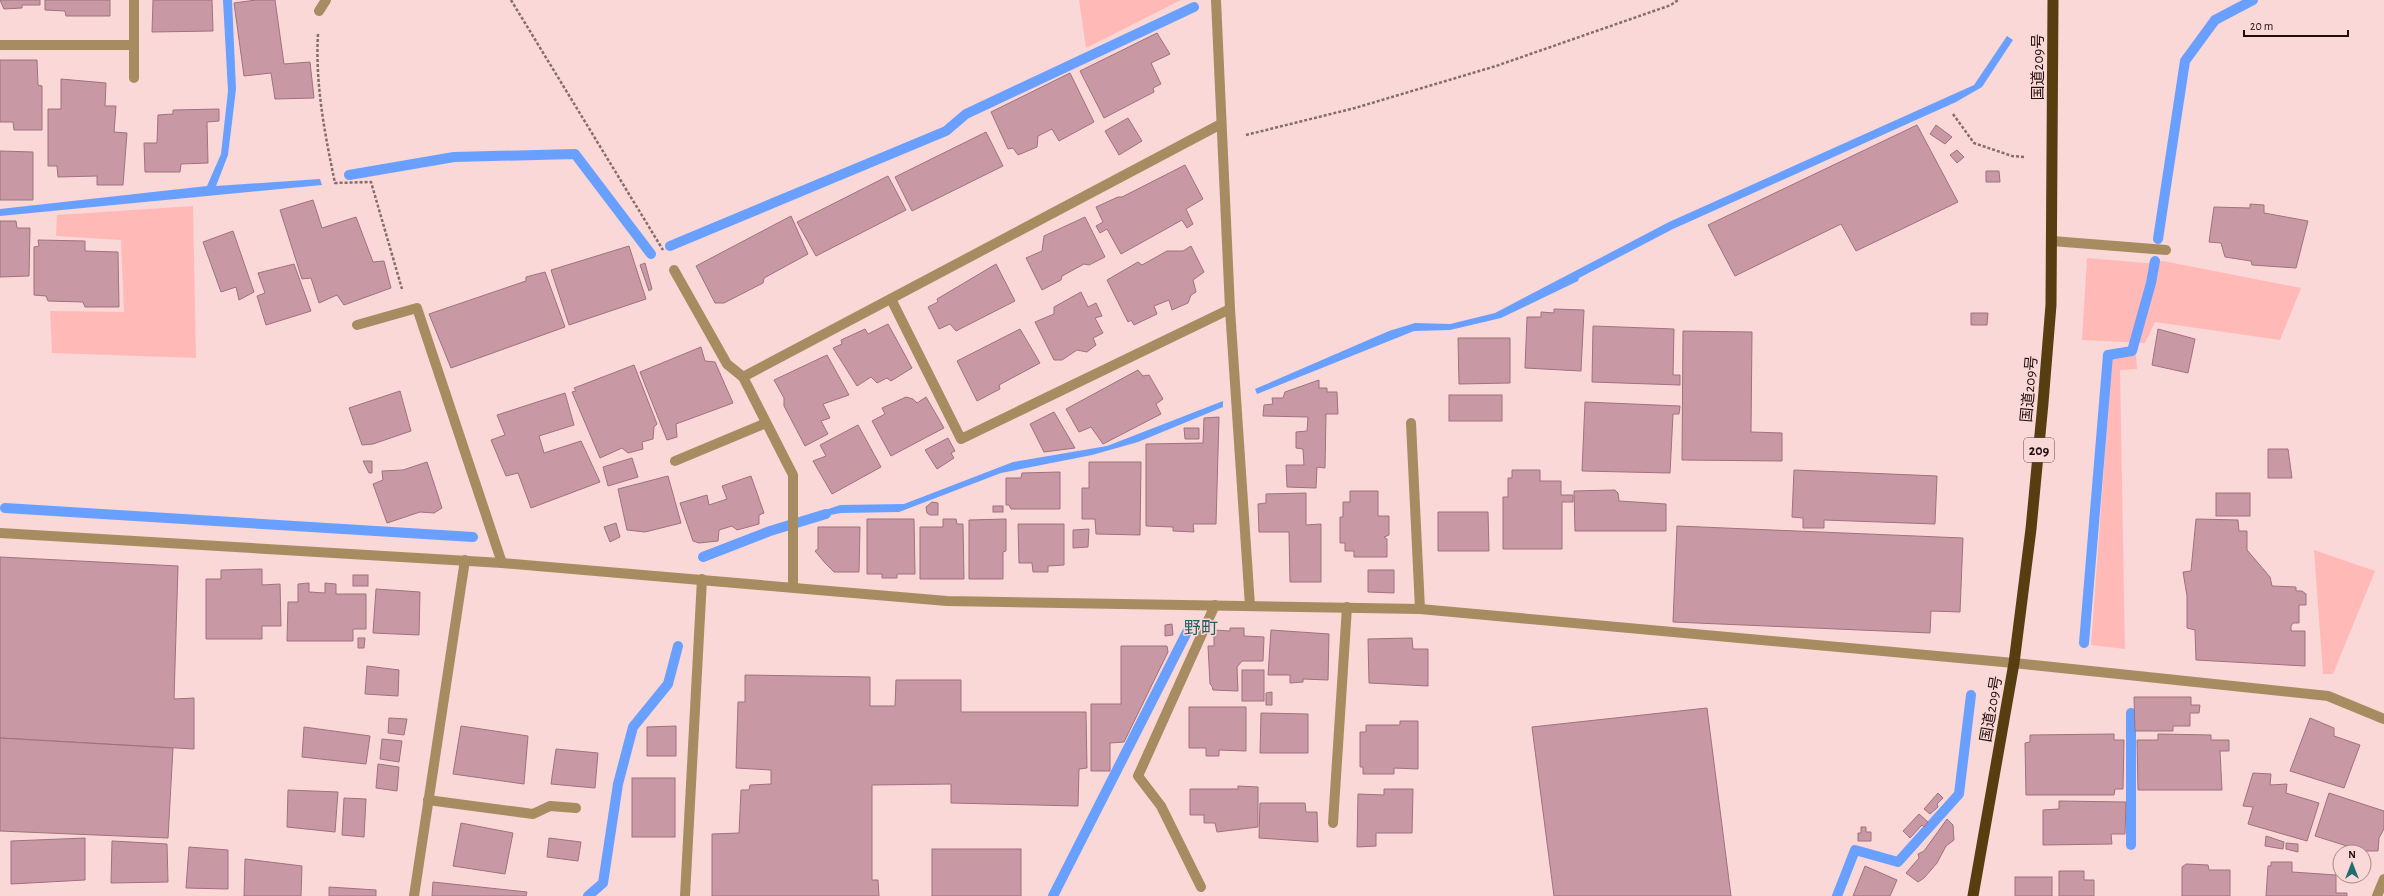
<svg xmlns="http://www.w3.org/2000/svg" width="2384" height="896" viewBox="0 0 2384 896" font-family="'Alegreya Sans','Noto Sans JP',sans-serif">
  <style>
    .green { fill: #ffbab8 }
    .water { fill: #699ffe }
    .lines { fill: none; stroke-linecap: round; stroke-linejoin: round }
    .stream { stroke: #699ffe; stroke-width: 10 }
    .building { fill: #c998a5; stroke: #9f727e }
    .path { stroke: #856d6c; stroke-width: 2.5; stroke-dasharray: 3 2; stroke-linecap: butt }
    .minor { stroke: #a68c60; stroke-width: 10 }
    .trunk { stroke: #563e10; stroke-width: 11 }
    .labels { text-anchor: middle; stroke-width: 3; stroke-linejoin: round; paint-order: stroke }
    .shield { fill: #f9d8d7; stroke: #614b4a; stroke-width: 1 }
    .shield-label { font-size: 14px; font-weight: bold; fill: #200f0e }
    .street-label { font-size: 15px; fill: #200f0e; stroke: #f9d8d7 }
    .quarter-label { font-size: 17px; fill: #235e61; stroke: #f9d8d7 }
  </style>
  <rect width="100%" height="100%" fill="#f9d8d7"/>
  <g class="green">
    <path d="M1079,0H1181L1086,48Z"/>
    <path d="M193,206L196,358L52,353L50,311L124,312L121,240L56,236L57,215Z"/>
    <path d="M2087,258L2146,263L2163,261L2301,288L2280,340L2155,322L2145,343L2082,340Z"/>
    <path d="M2136,355L2137,369L2120,370L2125,649L2091,645L2112,358Z"/>
    <path d="M2314,550L2375,571L2333,674H2323Z"/>
  </g>
  <g class="water">
    <path d="M223,0H232L236,89L228,155L216,186L320,179L322,185L0,216V209L207,186L221,154L228,91Z"/>
    <path d="M2007,36L2013,40L1982,87L1956,102L1673,229L1579,278L1578,281L1501,318L1450,330L1414,331L1257,394L1255,389L1389,331L1415,323L1450,324L1495,313L1669,222L1974,85Z"/>
    <path d="M1223,401V407L1138,442L1092,455L1001,473L899,512L841,513L830,515L818,520L813,518L814,514L840,505L904,504L1013,462L1107,446Z"/>
  </g>
  <g class="lines">
    <g class="stream">
      <path d="M349,175L454,157L575,154L651,254"/>
      <path d="M2158,239L2185,61L2215,20L2253,0"/>
      <path d="M670,246L946,131L966,114L1194,7"/>
      <path d="M5,508L473,537"/>
      <path d="M703,557L770,531L826,514"/>
      <path d="M2084,643L2108,355L2132,351L2151,283L2155,261"/>
      <path d="M2131,713V845"/>
      <path d="M588,896L603,883L618,784L633,727L668,684L678,646"/>
      <path d="M1053,896L1187,632"/>
      <path d="M1837,896L1855,850L1898,862L1959,794L1971,695"/>
    </g>
  </g>
  <g class="building">
    <path d="M0,0H40V5H22V8L4,9Z"/>
    <path d="M45,0H110V16H66L65,11L45,10Z"/>
    <path d="M153,0H212L213,31L152,32Z"/>
    <path d="M256,0H275L284,64L310,62L314,98L275,99L271,73L244,76L234,3Z"/>
    <path d="M1157,33L1170,54L1151,63L1161,84L1153,88L1154,92L1104,118L1080,71Z"/>
    <path d="M0,60H37L38,85L42,86V130H14L13,122H0Z"/>
    <path d="M1070,73L1094,122L1059,141L1052,129L1038,136L1037,147L1018,155L1013,148L1008,149L991,112Z"/>
    <path d="M61,79L106,83L105,106H116L114,132L127,133L123,185H97V176L58,177L57,166H48V109H61Z"/>
    <path d="M219,109V121L207,122L208,163L181,164L180,172H145L144,143H157L158,115L173,114V110Z"/>
    <path d="M1128,118L1142,141L1119,155L1105,131Z"/>
    <path d="M1917,125L1958,202L1856,251L1841,224L1735,276L1708,225Z"/>
    <path d="M1936,125L1952,137L1945,144L1930,134Z"/>
    <path d="M986,132L1003,166L912,211L895,177Z"/>
    <path d="M1957,150L1964,157L1957,163L1950,155Z"/>
    <path d="M0,151L33,152V200H0Z"/>
    <path d="M1185,165L1203,199L1186,209L1193,224L1187,228L1182,220L1121,254L1107,229L1100,233L1096,226L1103,222L1096,207L1118,197H1122Z"/>
    <path d="M1986,171H1999L2000,182H1986Z"/>
    <path d="M888,176L906,210L816,256L797,222Z"/>
    <path d="M313,200L322,228L356,217L373,262L384,261L391,288L344,305L337,295L319,303L311,278L302,279L280,210Z"/>
    <path d="M2250,204L2264,205V213L2308,221L2296,268L2252,265L2251,261L2225,257L2221,243L2209,242L2214,207L2250,208Z"/>
    <path d="M791,216L808,254L764,278L763,283L724,303H715L696,266Z"/>
    <path d="M1085,217L1105,257L1089,265L1084,264L1062,276L1061,280L1042,290L1026,258L1042,251L1044,236Z"/>
    <path d="M0,221H16L17,228H30L29,276L0,277Z"/>
    <path d="M233,231L254,292L239,300L236,287L221,292L203,242Z"/>
    <path d="M38,240L85,241V251L118,252L119,307H85L83,302L48,301L46,296L34,295V247L39,246Z"/>
    <path d="M629,246L646,299L569,325L551,270Z"/>
    <path d="M1191,246L1204,272L1193,280L1196,292L1191,295L1188,303L1172,310L1169,300L1154,306L1157,314L1134,325L1131,320L1128,322L1107,280L1138,262L1142,265L1167,251H1183Z"/>
    <path d="M645,263L652,289L649,291L640,265Z"/>
    <path d="M294,264L311,311L266,325L257,296L265,293L258,273Z"/>
    <path d="M996,264L1015,301L956,331L950,324L939,329L928,307L938,302L937,299Z"/>
    <path d="M545,272L565,327L451,368L429,314L526,281V277Z"/>
    <path d="M1081,292L1088,307L1096,303L1102,316L1095,318L1103,333L1093,338L1096,345L1087,352L1077,350L1062,360H1054L1035,322L1054,314V307Z"/>
    <path d="M1554,309L1584,310L1581,371L1525,368L1527,317H1541V312L1554,313Z"/>
    <path d="M1971,313H1988L1987,325H1971Z"/>
    <path d="M888,324L912,368L891,381L887,378L877,383L871,377L857,386L833,348L842,344L841,340L865,329L868,334Z"/>
    <path d="M1593,326L1674,329L1673,375H1680V385L1592,382Z"/>
    <path d="M1020,329L1040,363L999,385L1000,389L977,401L957,361Z"/>
    <path d="M2158,329L2195,339L2188,373L2152,365Z"/>
    <path d="M1683,331L1752,332L1751,432L1782,433V461L1682,460Z"/>
    <path d="M1458,338H1510V383L1459,384Z"/>
    <path d="M701,347L705,361L715,362L733,403L676,424L677,437L667,440L640,372Z"/>
    <path d="M827,355L849,395L823,404L830,418L821,421L828,434L805,446L784,406V398L774,380Z"/>
    <path d="M634,365L657,424L654,427L653,439L642,442L643,449L628,453L622,448L600,458L572,392L576,391L574,388Z"/>
    <path d="M1138,370L1143,376L1149,375L1163,399L1156,404L1161,414L1103,444L1091,427L1079,432L1066,409Z"/>
    <path d="M1319,380V388H1327V392H1337L1338,414H1326L1325,468L1317,467L1316,488L1287,487L1286,465H1304L1303,449L1296,448V432L1307,431L1308,417L1263,416L1264,405L1273,404L1272,398H1283L1285,392Z"/>
    <path d="M400,391L411,431L373,444L362,445L349,408Z"/>
    <path d="M565,393L574,425L539,436L544,453L581,441L600,482L531,508L518,473L506,476L491,440L505,435L497,415Z"/>
    <rect x="1449" y="395" width="53" height="26"/>
    <path d="M906,397L913,399L917,403L926,397L944,428L891,456L872,421L885,414L882,408Z"/>
    <path d="M1585,402L1680,406L1679,414H1673L1670,473L1582,471Z"/>
    <path d="M1054,412L1075,448L1044,452L1030,424Z"/>
    <path d="M1219,417L1216,524H1193L1194,532L1173,531V527L1146,526V444L1203,443L1204,418Z"/>
    <path d="M858,425L881,467L832,494L813,461L826,456L820,445Z"/>
    <path d="M1184,428H1199V439H1185Z"/>
    <path d="M948,438L955,451L951,453L954,458L937,469L925,450Z"/>
    <path d="M2268,449H2288L2292,478H2268Z"/>
    <path d="M632,458L638,477L608,486L603,467Z"/>
    <path d="M363,461H372V473H369Z"/>
    <path d="M427,462L442,508L434,513L420,512L387,523L373,484L383,480L382,471L403,470Z"/>
    <path d="M1089,462H1141L1140,535L1096,534L1095,519H1082V488H1089Z"/>
    <path d="M1512,470H1540V481H1561V495H1573V502H1562V549H1503V497H1508V478H1512Z"/>
    <path d="M1794,470L1937,476L1935,524L1824,520V528H1803V518L1792,517Z"/>
    <path d="M1060,472V509H1011L1009,505H1006V478H1021L1022,473Z"/>
    <path d="M668,476L681,523L645,532L627,530L618,489Z"/>
    <path d="M751,476L764,513L759,515V524L737,530L732,526L719,530L718,541L699,543L693,541L680,503L707,495L709,505L727,499L722,486Z"/>
    <path d="M1615,490L1618,493L1619,501L1666,504V531H1575L1574,491Z"/>
    <path d="M1350,491H1378V516H1389V535L1384,537L1387,539V557H1354V551H1345V543H1340V517H1343V502H1350Z"/>
    <path d="M1306,493V525L1321,524V582H1290L1289,532H1259L1258,504L1266,503V494Z"/>
    <rect x="2216" y="493" width="34" height="23"/>
    <path d="M932,502L938,503V515H930L927,513L926,507Z"/>
    <rect x="993" y="506" width="10" height="6"/>
    <path d="M1438,512H1488L1489,551H1438Z"/>
    <path d="M867,519H914L915,574H897V578H882V574H867Z"/>
    <path d="M943,519H956L957,524H963L964,579H920V527H943Z"/>
    <path d="M1006,519V551L1003,552V579H969V520Z"/>
    <path d="M2196,519L2238,520L2239,531H2247V550L2270,577L2272,586L2296,587V591H2302L2306,594V605H2299V623H2293L2291,626V631H2305V666L2196,660L2195,630L2187,628V596L2183,572L2191,571Z"/>
    <path d="M616,523L620,537L610,542L604,527Z"/>
    <path d="M1018,524H1064V565L1048,566V572H1033L1032,563H1019Z"/>
    <path d="M1677,526L1963,538L1960,612L1931,611L1930,633L1673,622Z"/>
    <path d="M818,527H860L859,572H834L825,563L815,551L818,549Z"/>
    <path d="M1089,529L1088,547L1073,548V530Z"/>
    <path d="M0,557L178,566L174,699L194,698V749L0,738Z"/>
    <path d="M262,569V585L280,584L281,626H262V639H206V579H221V570Z"/>
    <path d="M1368,570H1394V593L1368,592Z"/>
    <rect x="353" y="575" width="15" height="11"/>
    <path d="M309,583V592L325,593V583L336,584V594H366V629H353V641H287L288,602H298V584Z"/>
    <path d="M376,589L420,592L419,635L373,633Z"/>
    <path d="M1172,624L1173,635L1165,636V625Z"/>
    <path d="M1230,628H1244V636L1264,637L1263,661H1242L1237,667L1238,691L1213,690L1212,686L1210,684L1208,646H1214V630L1230,631Z"/>
    <path d="M1271,630L1329,634L1328,680L1303,679V682L1290,683V675H1268Z"/>
    <path d="M358,638H365L364,648H358Z"/>
    <path d="M1412,638L1413,649H1428V686L1369,683L1368,639Z"/>
    <path d="M1121,646H1167L1168,652L1124,742L1110,743V771H1091V704H1121Z"/>
    <path d="M367,666L399,670L398,696L365,694Z"/>
    <rect x="1242" y="670" width="22" height="31"/>
    <path d="M745,675L870,677V706H895L896,680H961V712H1086L1087,768L1079,769L1078,806L951,803V784L872,785V880H878L879,896H712V834L739,833L741,790H749L750,785L771,784V770L736,768L738,702H745Z"/>
    <path d="M1272,692V705H1266V693Z"/>
    <path d="M2134,697H2191V705H2200L2199,713H2190V726H2173V731H2135Z"/>
    <path d="M1189,707H1246V751L1219,750V756H1206V748H1189Z"/>
    <path d="M1707,708L1731,896H1554L1532,727Z"/>
    <path d="M1261,713L1308,714V753H1260Z"/>
    <path d="M389,718L407,719L404,735L388,733Z"/>
    <path d="M2310,718L2334,728V736L2360,745L2344,788L2290,771Z"/>
    <path d="M1400,721H1418V769L1394,768V774H1363V767H1360V732H1366V725H1400Z"/>
    <path d="M461,726L528,736L524,784L453,774Z"/>
    <path d="M676,726V756H647V727Z"/>
    <path d="M304,727L370,736L366,764L302,757Z"/>
    <path d="M2114,734V740H2124L2123,789H2115L2114,795H2026L2025,743L2030,742V735Z"/>
    <path d="M2158,734L2211,735V740H2229V751H2220L2222,790H2138L2137,740H2158Z"/>
    <path d="M0,738L173,748L168,838L0,831Z"/>
    <path d="M382,739L402,741L399,762L380,759Z"/>
    <path d="M556,749L598,753L595,788L551,784Z"/>
    <path d="M378,764L399,767L397,791L376,788Z"/>
    <path d="M2253,773L2271,774L2270,785L2287,784L2286,793L2319,803L2307,841L2248,824L2253,807L2243,806Z"/>
    <rect x="632" y="778" width="43" height="59"/>
    <path d="M1238,786L1258,787V827L1217,832L1215,823H1204V815H1190V789H1238Z"/>
    <path d="M1384,789H1413L1412,833H1376V846L1357,847L1358,794L1384,795Z"/>
    <path d="M288,790L338,792L335,832L287,827Z"/>
    <path d="M1938,793L1943,798L1937,804L1938,807L1930,814L1924,809Z"/>
    <path d="M2329,793L2384,811V829L2379,838L2378,851H2363L2315,836Z"/>
    <path d="M344,798L366,799L364,837L342,835Z"/>
    <path d="M2059,801L2126,802L2125,834H2111L2112,844L2043,845V810L2059,809Z"/>
    <path d="M1260,803H1305L1306,812H1317L1318,842L1259,838Z"/>
    <path d="M1919,814L1928,822L1924,827L1922,825L1910,838L1903,831Z"/>
    <path d="M1947,819L1953,825L1954,840L1946,846L1937,863L1924,878L1918,882L1906,873L1919,858L1918,854L1924,851Z"/>
    <path d="M461,823L513,833L505,874L453,866Z"/>
    <path d="M1861,827H1866V832H1871V841H1858V833H1861Z"/>
    <path d="M2266,836L2284,842L2283,849L2265,846Z"/>
    <path d="M85,838V880L11,884V841Z"/>
    <path d="M549,838L581,842L578,861L547,857Z"/>
    <path d="M112,841L167,844L168,882L111,883Z"/>
    <path d="M2286,843L2298,844V852L2286,849Z"/>
    <path d="M189,847L228,850V889L186,888Z"/>
    <rect x="932" y="849" width="89" height="47"/>
    <path d="M245,859L302,866L301,896H244Z"/>
    <path d="M2271,862H2292V872L2336,875V893H2347V896H2266L2268,866H2271Z"/>
    <path d="M2186,864L2208,865L2209,870H2230V896H2182V867Z"/>
    <path d="M1865,866L1897,880L1890,896H1853Z"/>
    <path d="M2059,871H2084V880H2094V896H2059Z"/>
    <rect x="2015" y="877" width="37" height="19"/>
    <path d="M433,882L527,892L526,896H432Z"/>
    <path d="M329,887L376,890V896H329Z"/>
  </g>
  <g class="lines">
    <g class="path">
      <path d="M511,0L663,250"/>
      <path d="M318,34C315,84 325,135 335,183L371,182L402,289"/>
      <path d="M1953,114L1974,143L2012,156L2025,157"/>
      <path d="M1246,135L1355,108L1496,66L1671,5L1678,0"/>
    </g>
    <g class="minor">
      <path d="M1216,0L1230,309L1250,606"/>
      <path d="M319,11L326,0"/>
      <path d="M0,45H134"/>
      <path d="M134,78V0"/>
      <path d="M2052,241L2166,250"/>
      <path d="M674,270L727,364L743,377"/>
      <path d="M891,299L961,439L1230,309"/>
      <path d="M357,325L417,308L502,563"/>
      <path d="M1411,423L1420,609"/>
      <path d="M675,461L766,423"/>
      <path d="M0,533L502,563L947,601L1420,609L2014,663L2328,696L2384,719"/>
      <path d="M793,587V475L743,377L1221,124"/>
      <path d="M428,800L533,814L550,806L576,808"/>
      <path d="M1333,823L1347,607"/>
      <path d="M1201,887L1161,806L1138,776L1215,605"/>
      <path d="M414,896L465,560"/>
      <path d="M685,896L702,579"/>
      <path d="M2377,896L2384,879"/>
    </g>
    <path class="trunk" d="M1973,896L2014,663L2031,529L2043,403L2051,305L2053,0"/>
  </g>
  <g class="labels">
    <rect class="shield" x="2024" y="438" width="30" height="24" rx="3"/>
    <g class="shield-label">
      <text x="2039" y="455">209</text>
    </g>
    <g class="street-label">
      <text transform="translate(2038 67) rotate(-90)" y="5">国道209号</text>
      <text transform="translate(2029 389) rotate(-85)" y="5">国道209号</text>
      <text transform="translate(1991 709) rotate(-80)" y="5">国道209号</text>
    </g>
    <g class="quarter-label">
      <text x="1201" y="634">野町</text>
    </g>
  </g>
  <g transform="translate(2352 864)"><circle r="19" fill="#f9d8d7" stroke="#a28887"/>
  <path d="M0-3L7 15L0 10L-7 15Z" fill="#216c71"/>
  <text y="-6" font-size="11" font-weight="bold" text-anchor="middle" fill="#200f0e">N</text>
  </g>
  <path d="M2244 30v6h104v-6" fill="none" stroke="#200f0e" stroke-width="2"/>
  <text x="2250" y="30" font-size="12" fill="#200f0e" stroke="#f9d8d7" stroke-width="3" paint-order="stroke">20 m</text>
</svg>
